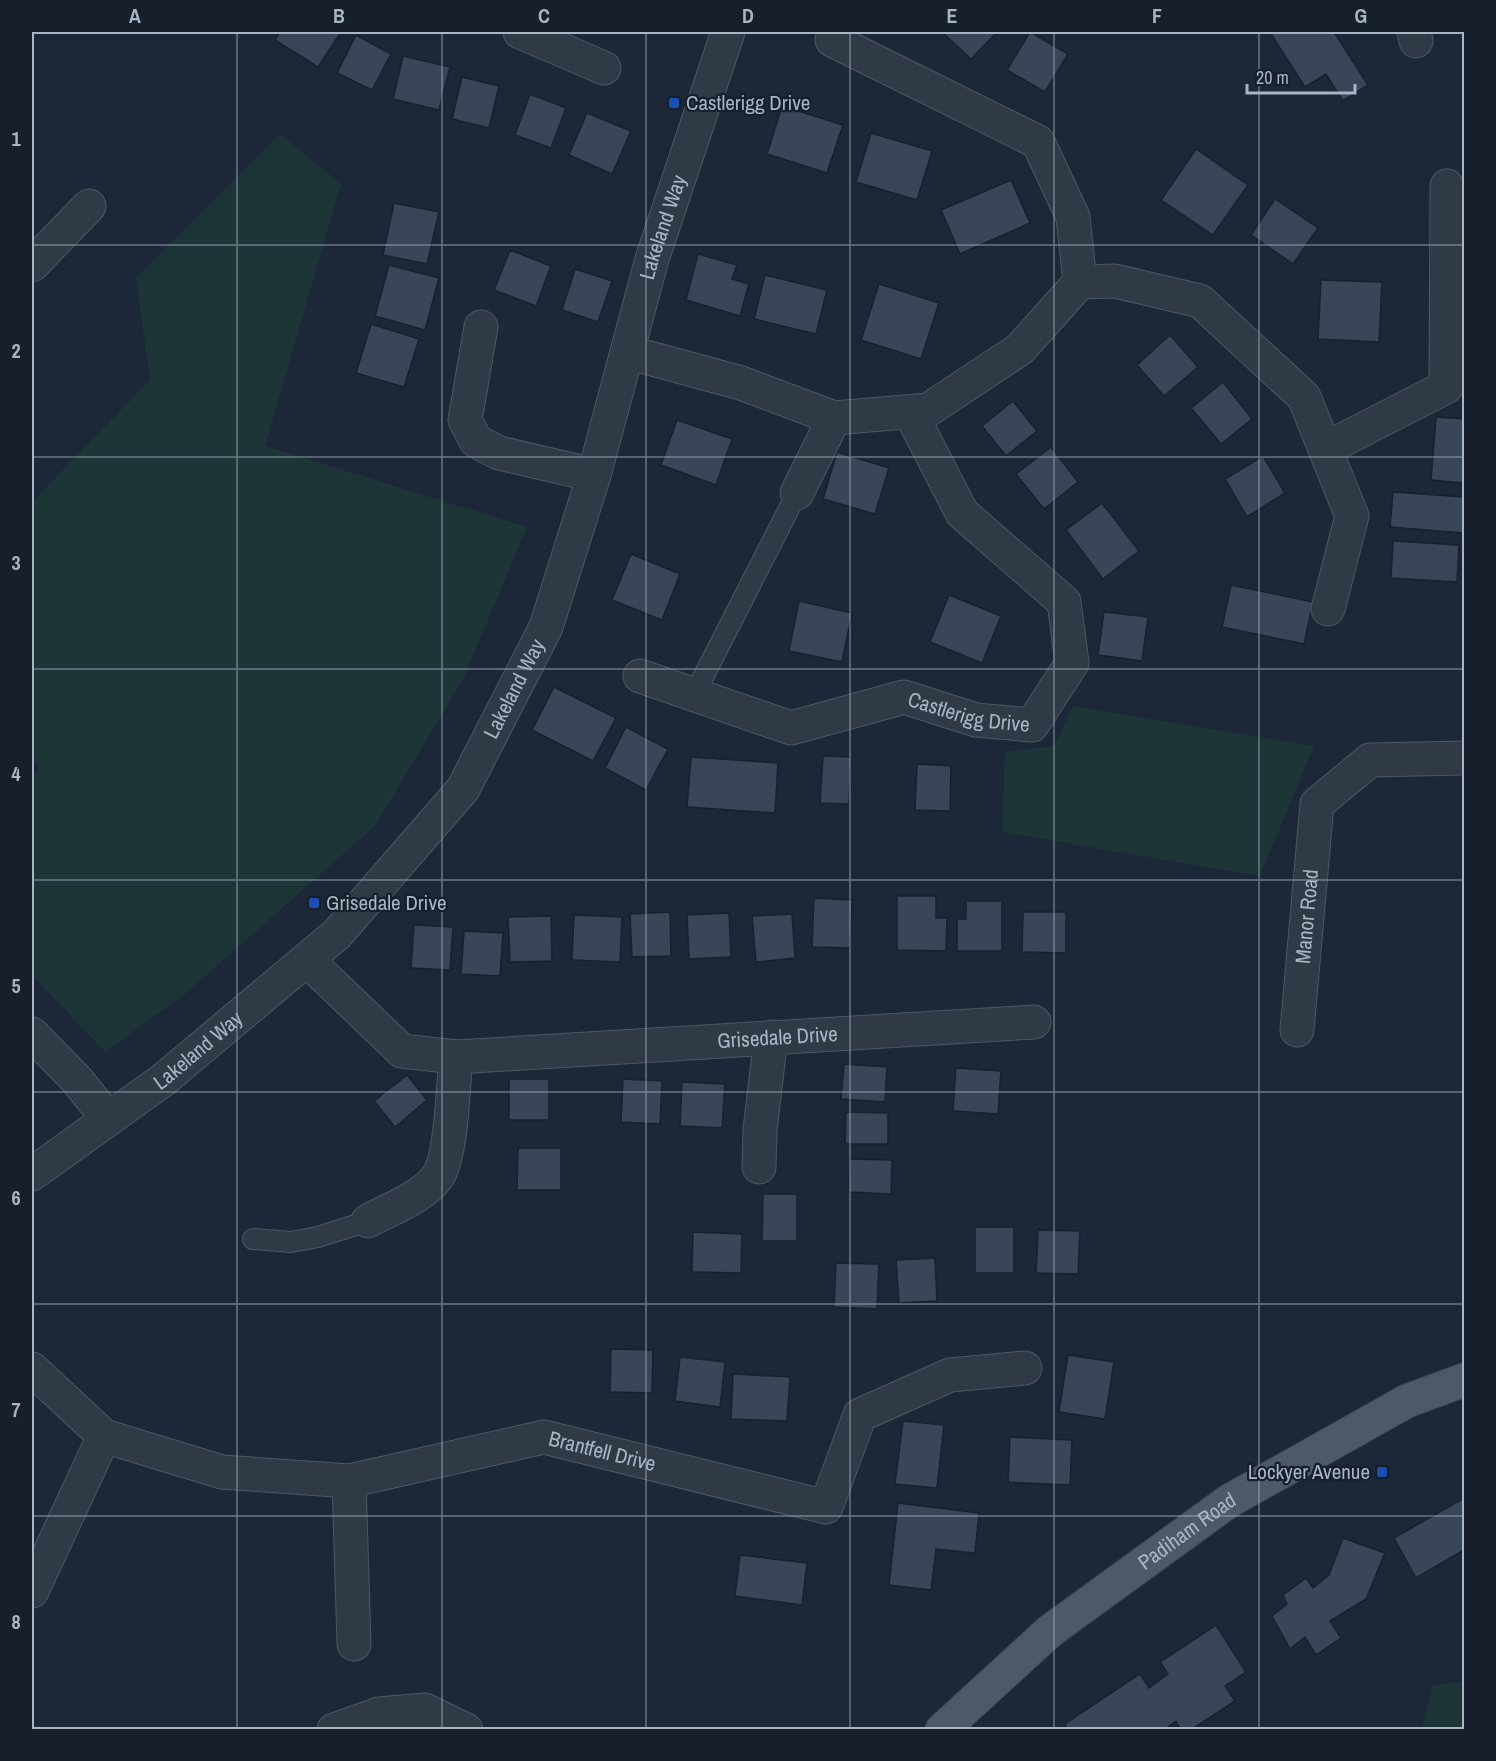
<svg xmlns="http://www.w3.org/2000/svg" width="1496" height="1761" viewBox="0 0 1496 1761" font-family="'Archivo Narrow',sans-serif">
  <style>
    .green { fill: #1e3538 }
    .building { fill: #384658; stroke: #18212d; stroke-width: 1.5 }
    .lines { fill: none; stroke-linecap: round; stroke-linejoin: round }
    .lane-casing { stroke: #4d5765; stroke-width: 22 }
    .street-casing { stroke: #4d5765; stroke-width: 35 }
    .primary-casing { stroke: #394350; stroke-width: 35 }
    .lane { stroke: #303a47; stroke-width: 20 }
    .street { stroke: #303a47; stroke-width: 33 }
    .primary { stroke: #4d5968; stroke-width: 33 }
    .grid { fill: none; stroke: #a9b4c5; stroke-width: 1.5; stroke-opacity: 0.55 }
    .transit-dot { fill: #1a4fb4; stroke: #161f2b; stroke-width: 2 }
    .labels { text-anchor: middle; stroke-width: 4.5; stroke-linejoin: round; paint-order: stroke }
    .poi-label { font-size: 21px; fill: #a9b4c5; stroke: #161f2b; text-anchor: start }
    .street-label { font-size: 21px; fill: #a9b4c5; stroke: #161f2b }
    .neatline { fill: none; stroke: #a9b4c5; stroke-width: 2 }
    .grid-label { font-size: 20px; text-anchor: middle; font-weight: bold; fill: #a9b4c5 }
  </style>
  <rect width="100%" height="100%" fill="#1c2837"/>
  <g class="green">
    <path d="M280,134L341,184L265,446L527,527L464,677L376,825L185,994L105,1052L32,975V777L39,769L32,758V502L150,380L136,278Z"/>
    <path d="M1073,706L1314,746L1260,876L1002,832L1005,752L1054,746Z"/>
    <path d="M1464,1682V1729H1422L1433,1685Z"/>
  </g>
  <g class="building">
    <path d="M280,32H341L318,67L275,40Z"/>
    <path d="M942,32H997L971,59Z"/>
    <path d="M1030,32L1068,54L1045,92L1007,70Z"/>
    <path d="M1275,32H1334L1368,85L1343,101L1326,74L1305,87L1271,34Z"/>
    <path d="M356,35L391,54L372,90L337,73Z"/>
    <path d="M403,56L450,67L439,110L393,99Z"/>
    <path d="M462,77L499,86L489,128L452,119Z"/>
    <path d="M530,94L566,108L551,148L515,135Z"/>
    <path d="M782,106L843,125L827,173L767,154Z"/>
    <path d="M587,113L631,131L612,174L569,155Z"/>
    <path d="M871,133L932,151L917,200L856,182Z"/>
    <path d="M1196,149L1248,185L1213,235L1161,200Z"/>
    <path d="M1011,180L1030,223L960,254L941,210Z"/>
    <path d="M1275,199L1318,228L1293,264L1251,235Z"/>
    <path d="M394,203L439,212L427,264L383,255Z"/>
    <path d="M1464,243V301H1463Z"/>
    <path d="M510,250L551,266L536,306L494,290Z"/>
    <path d="M698,254L737,265L732,279L749,284L740,316L686,300Z"/>
    <path d="M389,265L439,278L425,330L375,316Z"/>
    <path d="M575,269L612,281L598,322L562,310Z"/>
    <path d="M765,275L827,290L816,334L754,319Z"/>
    <path d="M1321,280L1382,282L1379,342L1318,339Z"/>
    <path d="M879,284L939,303L921,359L861,340Z"/>
    <path d="M371,324L419,339L404,387L356,373Z"/>
    <path d="M1463,328H1464V389H1460Z"/>
    <path d="M1170,335L1198,367L1164,396L1137,365Z"/>
    <path d="M1223,382L1252,419L1221,444L1191,408Z"/>
    <path d="M1013,401L1037,431L1006,456L982,426Z"/>
    <path d="M1436,417L1464,419V483L1431,480Z"/>
    <path d="M677,420L732,439L716,485L661,465Z"/>
    <path d="M1051,447L1078,482L1044,509L1016,474Z"/>
    <path d="M837,452L889,468L875,514L823,499Z"/>
    <path d="M1263,456L1285,493L1247,517L1225,479Z"/>
    <path d="M1393,492L1464,497V533L1390,527Z"/>
    <path d="M1102,503L1139,551L1103,579L1066,530Z"/>
    <path d="M1393,541L1459,545L1457,582L1391,578Z"/>
    <path d="M631,554L680,574L662,620L612,600Z"/>
    <path d="M1231,585L1313,602L1304,644L1222,627Z"/>
    <path d="M949,595L1001,616L982,663L930,642Z"/>
    <path d="M799,601L852,613L842,662L789,651Z"/>
    <path d="M1104,612L1148,617L1142,661L1098,655Z"/>
    <path d="M554,687L616,718L593,761L532,730Z"/>
    <path d="M626,727L668,749L646,790L605,768Z"/>
    <path d="M823,756L851,757L849,804L820,803Z"/>
    <path d="M691,757L778,763L775,813L687,807Z"/>
    <path d="M917,764L951,766L950,811L915,810Z"/>
    <path d="M897,896H936V918H947L946,951L897,950Z"/>
    <path d="M814,898L852,900L850,948L812,947Z"/>
    <path d="M966,901H1002V951H957V919H966Z"/>
    <path d="M670,912L671,956L632,957L630,914Z"/>
    <path d="M1023,912H1066V953L1022,952Z"/>
    <path d="M729,913L731,957L689,959L687,915Z"/>
    <path d="M792,914L795,958L756,962L752,916Z"/>
    <path d="M574,915L622,917L620,962L572,960Z"/>
    <path d="M551,916L552,961L510,962L508,917Z"/>
    <path d="M414,925L453,927L450,970L411,968Z"/>
    <path d="M464,931L503,933L500,976L461,974Z"/>
    <path d="M844,1064L887,1067L885,1102L841,1099Z"/>
    <path d="M956,1068L1001,1071L998,1114L953,1111Z"/>
    <path d="M407,1075L427,1100L395,1127L374,1101Z"/>
    <rect x="509" y="1079" width="40" height="41"/>
    <path d="M623,1079L662,1081L660,1124L621,1122Z"/>
    <path d="M682,1082L725,1084L722,1128L680,1126Z"/>
    <path d="M846,1112L888,1113V1144H845Z"/>
    <path d="M518,1148H561V1190H517Z"/>
    <path d="M850,1159L892,1160L891,1194L849,1192Z"/>
    <path d="M763,1194H797V1241H762Z"/>
    <rect x="975" y="1227" width="39" height="46"/>
    <path d="M1038,1230L1080,1231L1078,1274L1036,1273Z"/>
    <path d="M693,1232L742,1234L741,1273L692,1272Z"/>
    <path d="M935,1258L937,1301L899,1303L896,1260Z"/>
    <path d="M836,1263L879,1264L877,1309L834,1307Z"/>
    <path d="M611,1349L653,1350L652,1393L610,1392Z"/>
    <path d="M1068,1355L1114,1362L1105,1419L1059,1412Z"/>
    <path d="M680,1357L725,1362L720,1407L675,1401Z"/>
    <path d="M733,1374L790,1377L787,1421L731,1419Z"/>
    <path d="M903,1421L944,1425L937,1488L895,1484Z"/>
    <path d="M1010,1437L1072,1440L1070,1485L1008,1482Z"/>
    <path d="M1464,1498V1550L1416,1578L1394,1538Z"/>
    <path d="M898,1503L979,1513L975,1553L936,1549L931,1590L889,1585Z"/>
    <path d="M1343,1538L1385,1553L1366,1599L1330,1621L1341,1638L1316,1655L1305,1637L1290,1649L1272,1616L1287,1604L1283,1595L1306,1578L1313,1588L1329,1575Z"/>
    <path d="M740,1555L807,1563L802,1605L735,1596Z"/>
    <path d="M1216,1625L1246,1672L1225,1686L1235,1701L1191,1730H1181L1176,1721L1164,1730H1068L1065,1724L1140,1674L1149,1688L1168,1674L1160,1662Z"/>
  </g>
  <g class="lines">
    <defs>
      <g id="lane">
        <path d="M694,695L797,493"/>
        <path d="M253,1239L291,1242L318,1237L368,1221"/>
      </g>
      <g id="street">
        <path d="M520,32L604,68"/>
        <path d="M1414,32L1416,41"/>
        <path d="M832,40L1038,142L1073,217L1080,282"/>
        <path d="M32,265L89,206"/>
        <path d="M481,327L465,420L476,441L499,453L594,475"/>
        <path d="M627,352L741,383L834,418L928,410L1020,349L1080,282L1115,281L1200,301L1304,397L1352,516L1328,609"/>
        <path d="M1325,449L1446,387L1447,186"/>
        <path d="M797,493L834,418"/>
        <path id="s1" d="M640,676L791,728L904,697L976,720L1032,725L1072,663L1064,602L962,513L910,412"/>
        <path id="s2" d="M307,960L402,1051L456,1057L1034,1022"/>
        <path id="s3" d="M1297,1030L1317,804L1370,760L1464,758"/>
        <path d="M32,1034L77,1080L108,1119"/>
        <path d="M759,1167L760,1130L771,1037"/>
        <path id="s4" d="M32,1174L163,1080L337,934L463,789L546,627L594,475L652,259L728,32"/>
        <path d="M368,1221C390,1209 424,1197 438,1176C452,1154 453,1085 456,1057"/>
        <path id="s5" d="M32,1369L104,1436L222,1472L349,1481L544,1437L826,1507L860,1415L950,1375L1025,1368"/>
        <path d="M349,1481L354,1644"/>
        <path d="M32,1591L104,1436"/>
        <path d="M334,1730L379,1714L425,1710L466,1730"/>
      </g>
      <g id="primary">
        <path id="s6" d="M942,1730L1050,1631L1229,1501L1407,1401L1464,1380"/>
      </g>
    </defs>
    <use href="#lane" class="lane-casing"/>
    <use href="#street" class="street-casing"/>
    <use href="#primary" class="primary-casing"/>
    <use href="#lane" class="lane"/>
    <use href="#street" class="street"/>
    <use href="#primary" class="primary"/>
  </g>
  <path class="grid" d="M237,32V1730M442,32V1730M646,32V1730M850,32V1730M1054,32V1730M1259,32V1730M32,245H1464M32,457H1464M32,669H1464M32,880H1464M32,1092H1464M32,1304H1464M32,1516H1464"/>
  <g class="transit-dot">
    <rect x="668" y="97" width="12" height="12" rx="3"/>
    <rect x="308" y="897" width="12" height="12" rx="3"/>
    <rect x="1376" y="1466" width="12" height="12" rx="3"/>
  </g>
  <g class="labels">
    <g class="poi-label">
      <text x="686" y="110">Castlerigg Drive</text>
      <text x="326" y="910">Grisedale Drive</text>
      <text x="1370" y="1479" text-anchor="end">Lockyer Avenue</text>
    </g>
    <g class="street-label">
      <text dy="7" stroke="none"><textPath href="#s4" startOffset="1179">Lakeland Way</textPath></text>
      <text dy="7" stroke="none"><textPath href="#s4" startOffset="693">Lakeland Way</textPath></text>
      <text dy="7" stroke="none"><textPath href="#s1" startOffset="344">Castlerigg Drive</textPath></text>
      <text dy="7" stroke="none"><textPath href="#s3" startOffset="114">Manor Road</textPath></text>
      <text dy="7" stroke="none"><textPath href="#s2" startOffset="508">Grisedale Drive</textPath></text>
      <text dy="7" stroke="none"><textPath href="#s4" startOffset="207">Lakeland Way</textPath></text>
      <text dy="7" stroke="none"><textPath href="#s5" startOffset="609">Brantfell Drive</textPath></text>
      <text dy="7" stroke="none"><textPath href="#s6" startOffset="316">Padiham Road</textPath></text>
    </g>
  </g>
  <rect width="1496" height="1761" fill="none" stroke="#161f2b" stroke-width="66"/>
  <path d="M1247 84v9h108v-9" fill="none" stroke="#a9b4c5" stroke-width="3"/>
  <text x="1256" y="84" font-size="18" fill="#a9b4c5" stroke="#161f2b" stroke-width="4.5" paint-order="stroke">20 m</text>
  <rect x="33" y="33" width="1430" height="1695" class="neatline"/>
  <g class="grid-label">
    <text x="135" y="23">A</text>
    <text x="339" y="23">B</text>
    <text x="544" y="23">C</text>
    <text x="748" y="23">D</text>
    <text x="952" y="23">E</text>
    <text x="1157" y="23">F</text>
    <text x="1361" y="23">G</text>
    <text x="16" y="146">1</text>
    <text x="16" y="358">2</text>
    <text x="16" y="570">3</text>
    <text x="16" y="781">4</text>
    <text x="16" y="993">5</text>
    <text x="16" y="1205">6</text>
    <text x="16" y="1417">7</text>
    <text x="16" y="1629">8</text>
  </g>
</svg>
